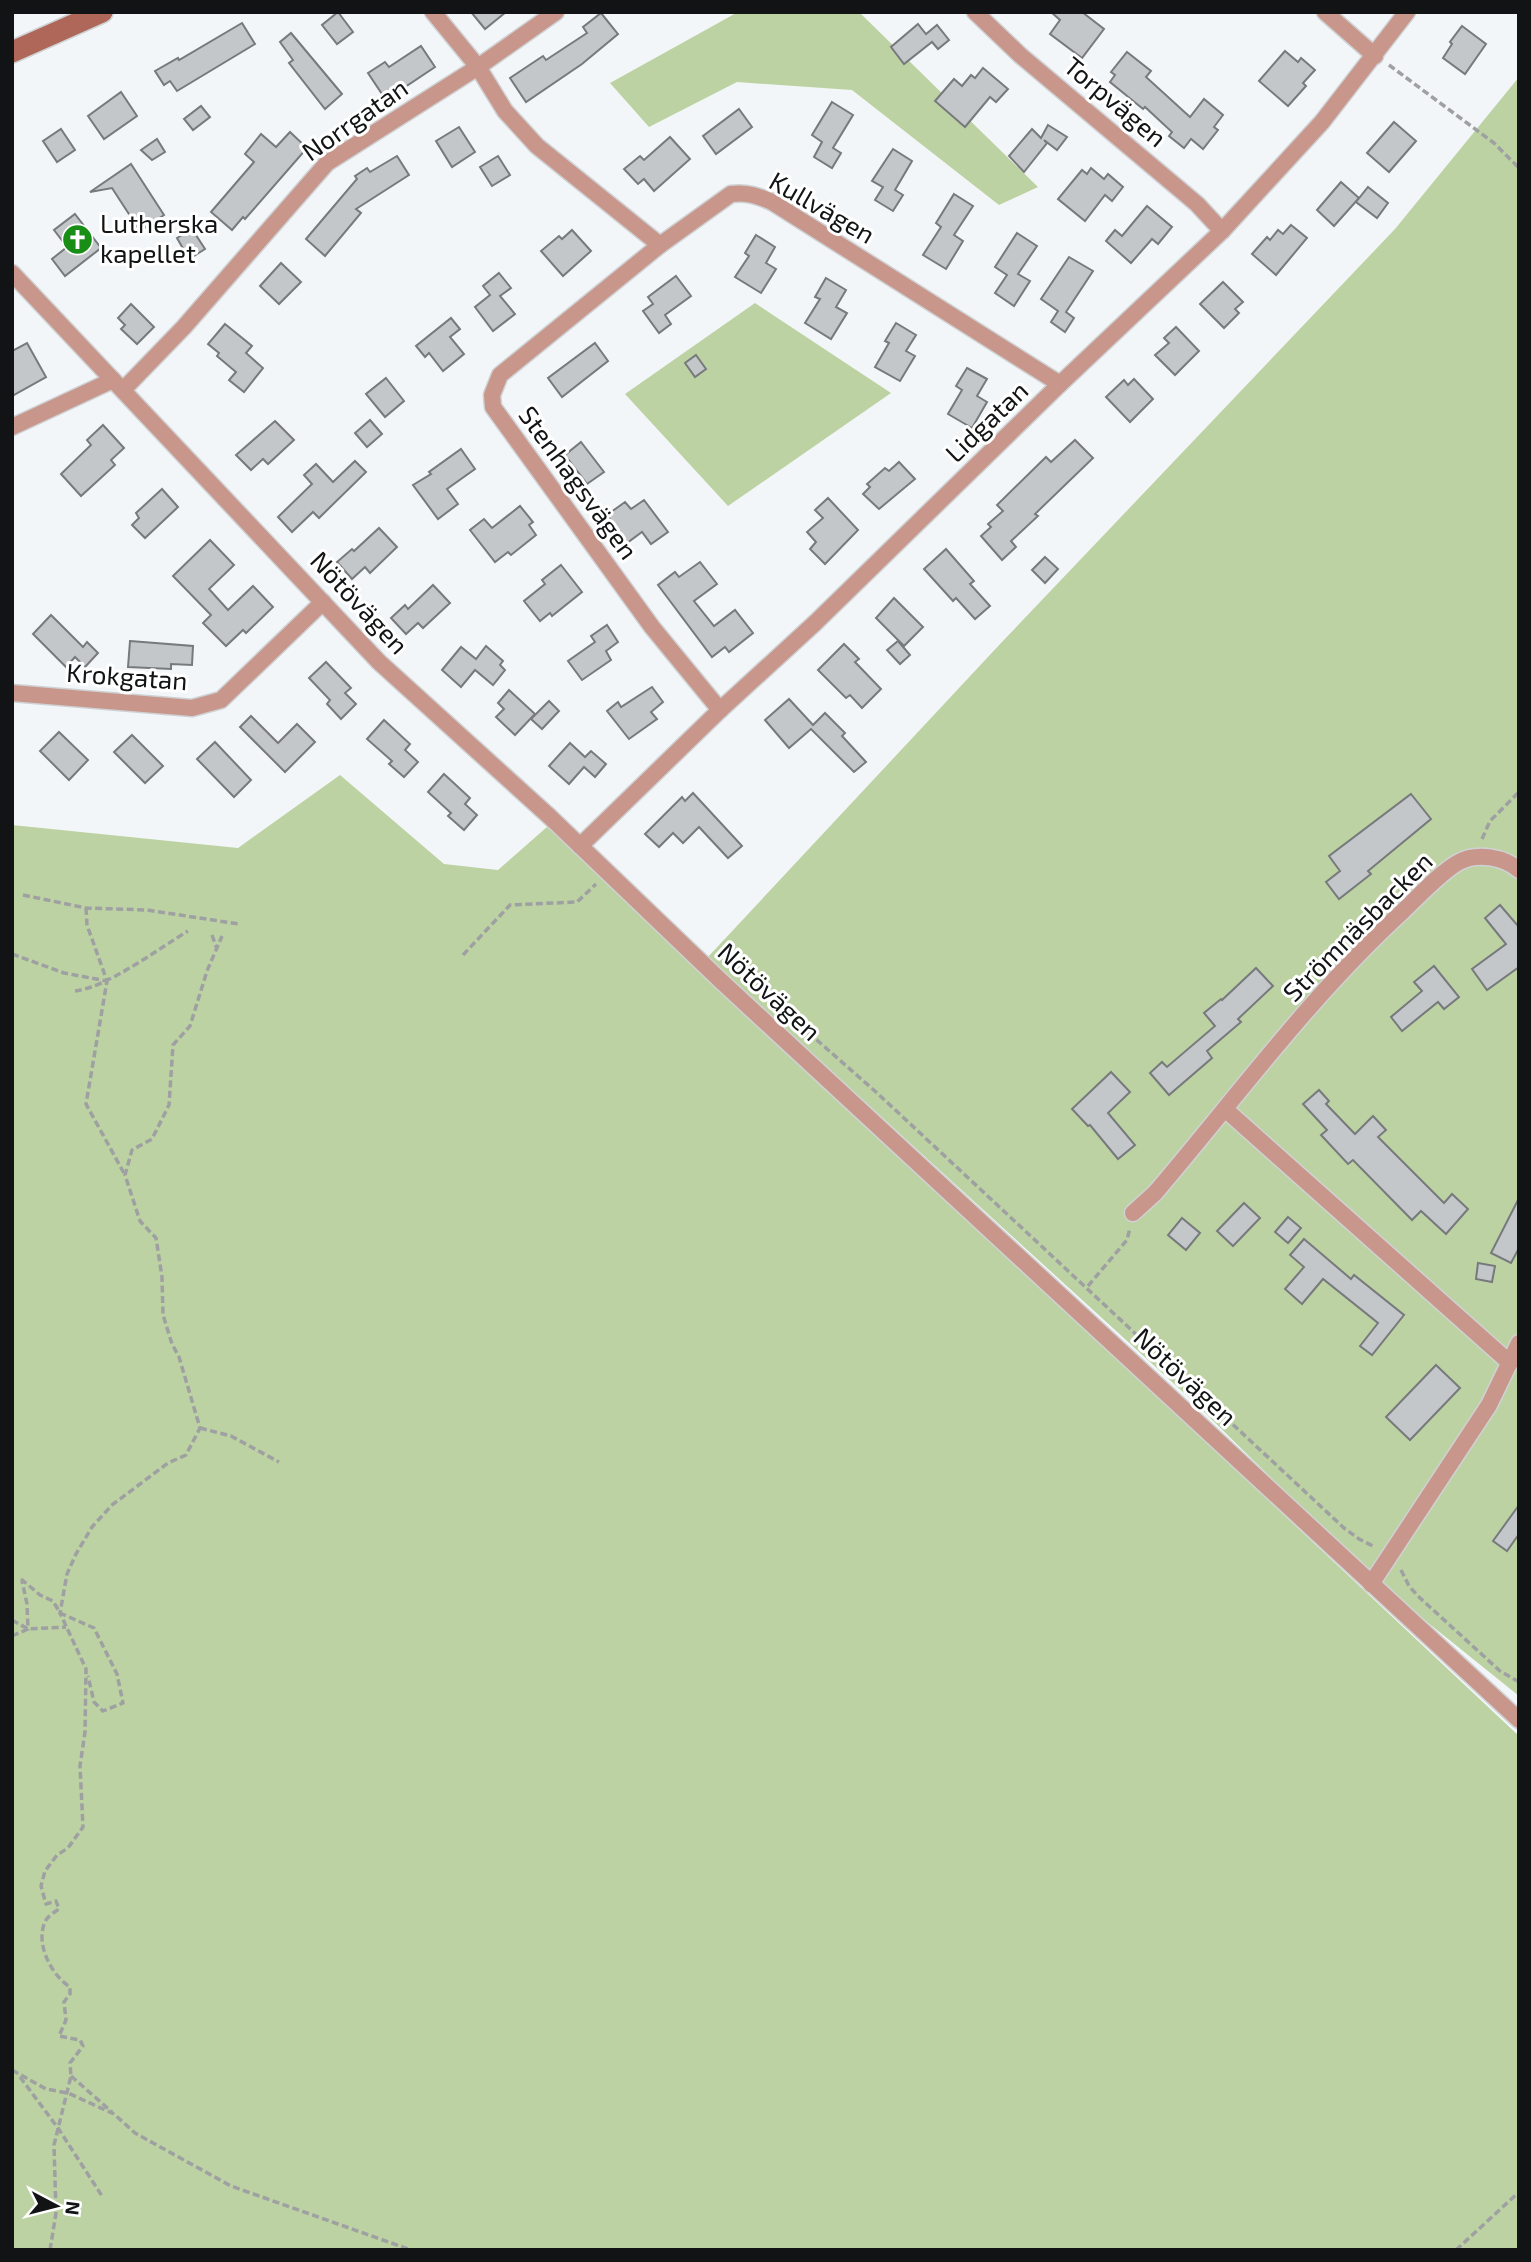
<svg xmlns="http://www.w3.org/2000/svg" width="1531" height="2262" viewBox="0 0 1531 2262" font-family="'Exo 2',sans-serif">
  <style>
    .green { fill: #bdd2a2 }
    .building { fill: #c4c7c9; stroke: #777a7c; stroke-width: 2 }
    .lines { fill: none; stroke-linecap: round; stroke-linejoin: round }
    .street-casing { stroke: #cfd2d4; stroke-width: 19 }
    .secondary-casing { stroke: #cfd2d4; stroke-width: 24 }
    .path { stroke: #9ea0a2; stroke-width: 3.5; stroke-dasharray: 7 3.5; stroke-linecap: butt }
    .street { stroke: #c8968b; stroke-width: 16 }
    .secondary { stroke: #ae6758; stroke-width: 21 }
    .labels { text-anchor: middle; stroke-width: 6; stroke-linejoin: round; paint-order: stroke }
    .street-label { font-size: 26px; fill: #121314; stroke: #fff }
    .poi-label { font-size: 26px; fill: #121314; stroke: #fff; text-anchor: start }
  </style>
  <rect width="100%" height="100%" fill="#f3f6f9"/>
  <g class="green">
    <path d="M738,12H859L1038,187L999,205L852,90L737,82L649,127L610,83Z"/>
    <path d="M1519,77V1696L1376,1581L1194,1402L707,958L1001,643L1395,229Z"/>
    <path d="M755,303L891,393L728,506L625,394Z"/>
    <path d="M340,775L444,864L498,870L556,819L717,982L1519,1736V2250H12V825L238,848Z"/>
  </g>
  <g class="building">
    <path d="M338,12L353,32L337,44L322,25Z"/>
    <path d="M471,12H506L485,29Z"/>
    <path d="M1051,12H1082L1104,29L1082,58L1050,34L1060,20Z"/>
    <path d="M601,13L618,34L582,64L526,102L510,78L543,56L546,60L587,33L583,27Z"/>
    <path d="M242,23L255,44L177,91L170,81L164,85L155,71L178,58L179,60Z"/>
    <path d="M918,24L926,34L937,25L949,40L938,49L932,42L904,64L891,47Z"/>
    <path d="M1462,26L1486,44L1465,74L1443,58L1452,44L1450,42Z"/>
    <path d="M291,33L342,94L325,109L289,63L293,60L280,42Z"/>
    <path d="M421,46L435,67L399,91L397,88L384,97L368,73L385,62L389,67Z"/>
    <path d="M1285,51L1298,62L1301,58L1315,70L1303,83L1306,86L1288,106L1259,81Z"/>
    <path d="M1127,52L1151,71L1146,77L1190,117L1204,99L1223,115L1214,127L1218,130L1203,149L1191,139L1184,148L1169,136L1172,132L1145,107L1143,109L1110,82L1115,75L1111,72Z"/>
    <path d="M983,68L1008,89L996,102L990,97L965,127L935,101L954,79L962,86L971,75L975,78Z"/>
    <path d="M121,92L137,116L104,139L88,116Z"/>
    <path d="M832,102L853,115L833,148L841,153L832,168L814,157L822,142L812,135Z"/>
    <path d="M201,106L210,117L193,130L184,119Z"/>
    <path d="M739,109L752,127L716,154L703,136Z"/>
    <path d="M1394,122L1416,141L1389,172L1367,153Z"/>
    <path d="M1048,125L1067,137L1057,150L1044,140L1047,143L1024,172L1009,156L1032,129L1041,138Z"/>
    <path d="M459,127L475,152L452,167L436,141Z"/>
    <path d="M61,129L75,150L57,162L43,141Z"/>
    <path d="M290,132L307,148L245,219L243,217L232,230L211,212L254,162L245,154L261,134L276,147Z"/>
    <path d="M670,137L690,159L654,191L644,179L638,184L624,169L640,156L644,160Z"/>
    <path d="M157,139L165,152L152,160L141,150Z"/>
    <path d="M893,149L912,161L895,190L903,195L893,211L875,200L883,187L872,181Z"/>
    <path d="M397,156L409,175L356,209L361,213L325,256L306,239L357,179L355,176L367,168L370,172Z"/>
    <path d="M498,156L510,175L492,186L480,167Z"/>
    <path d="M131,164L164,215L140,231L112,188L90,192Z"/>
    <path d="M1091,168L1104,179L1108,174L1123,187L1112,201L1105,195L1085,221L1058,199L1082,170L1087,174Z"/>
    <path d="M1341,182L1359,198L1334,226L1317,210Z"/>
    <path d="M1368,187L1388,203L1377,218L1356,202Z"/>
    <path d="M954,194L973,206L954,235L963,241L946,269L923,255L941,227L936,223Z"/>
    <path d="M1147,206L1172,227L1158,244L1152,239L1131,263L1106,241L1115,230L1122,236Z"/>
    <path d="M75,214L101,248L65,276L52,259L67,247L54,230Z"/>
    <path d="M1291,225L1307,238L1276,275L1252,254L1267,237L1270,240L1278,230L1283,234Z"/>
    <path d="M192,229L205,249L189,259L177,238Z"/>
    <path d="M572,230L591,251L563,276L541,251L559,236L562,239Z"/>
    <path d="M1017,233L1037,246L1018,274L1030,281L1014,306L995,293L1007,275L995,267Z"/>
    <path d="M756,235L775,247L766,263L776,269L761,293L735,277L749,256L745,253Z"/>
    <path d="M1069,257L1093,271L1066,312L1074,318L1065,332L1051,322L1058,311L1041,299Z"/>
    <path d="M281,263L301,282L279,304L260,286Z"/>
    <path d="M499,273L511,288L500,296L515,314L493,331L475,307L490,295L483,286Z"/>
    <path d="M676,276L691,296L665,315L671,324L659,333L643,311L653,304L648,297Z"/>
    <path d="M826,278L846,290L836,307L847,313L831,339L805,323L820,299L815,297Z"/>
    <path d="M1223,282L1243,302L1235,309L1239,313L1224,328L1200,304Z"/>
    <path d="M131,304L154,327L137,344L121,329L125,325L118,318Z"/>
    <path d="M451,318L460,329L450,337L464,354L443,371L429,353L425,357L416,346Z"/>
    <path d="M896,323L916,335L906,351L915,356L900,381L875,367L889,343L885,341Z"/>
    <path d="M225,324L252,346L246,353L263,368L244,392L229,380L236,372L217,356L219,353L208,344Z"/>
    <path d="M1176,327L1199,351L1175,375L1155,355L1169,343L1164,338Z"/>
    <path d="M27,343L46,377L12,396V351Z"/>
    <path d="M595,343L608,361L562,397L548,378Z"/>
    <path d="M696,355L706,369L695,377L685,363Z"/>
    <path d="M967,368L987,379L977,396L987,402L972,428L948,414L962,390L956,386Z"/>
    <path d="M386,378L404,401L385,417L366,394Z"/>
    <path d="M1134,379L1153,399L1130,422L1106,397L1124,380L1128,385Z"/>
    <path d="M370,420L382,434L367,447L355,433Z"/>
    <path d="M275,421L294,440L268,464L263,459L251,470L236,455Z"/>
    <path d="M103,425L124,448L111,460L115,465L81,496L61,474L91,445L87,440Z"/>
    <path d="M1075,440L1093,458L1035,514L1038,516L1011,541L1016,547L1002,560L981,536L991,527L988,524L1003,511L997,505L1046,457L1051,462Z"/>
    <path d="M581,442L604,472L587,484L565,455Z"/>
    <path d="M461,449L475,469L447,489L458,504L438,519L413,485L431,474L429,472Z"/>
    <path d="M355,461L366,472L319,518L313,512L292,532L278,517L312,484L304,475L316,464L333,482Z"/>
    <path d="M899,462L915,479L879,509L863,494L870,487L867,484L885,468L889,471Z"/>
    <path d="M162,489L178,507L145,538L132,525L139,518L136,513Z"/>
    <path d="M828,498L858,530L825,564L810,549L816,542L807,532L823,518L815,510Z"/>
    <path d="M644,500L668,532L651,544L642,532L627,543L607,515L625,502L631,509Z"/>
    <path d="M520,506L533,522L529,525L536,535L511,555L508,552L495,562L470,530L484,519L492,528Z"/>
    <path d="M379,528L397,547L370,573L365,567L352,579L337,562L352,549L354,551Z"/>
    <path d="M210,540L234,565L209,589L228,610L253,586L273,607L246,633L243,630L226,646L203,623L211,615L173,576Z"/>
    <path d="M946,549L974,581L970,584L990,606L975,619L956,598L953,601L924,569Z"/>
    <path d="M1045,557L1058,569L1045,583L1032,570Z"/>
    <path d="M700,562L717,584L694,601L714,626L735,610L753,633L729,652L725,647L712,657L658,585L675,572L679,577Z"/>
    <path d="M561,565L582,592L552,616L550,613L540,621L524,601L545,584L542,580Z"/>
    <path d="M433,585L450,603L423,628L418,623L406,634L391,618L405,605L408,609Z"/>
    <path d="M894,598L923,627L904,646L876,618Z"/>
    <path d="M51,615L83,647L87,642L98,653L85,667L75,657L66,667L33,634Z"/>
    <path d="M607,625L618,642L606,651L611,660L582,680L568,661L595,642L591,636Z"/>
    <path d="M130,641L193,646L192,665L171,664V669L128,667Z"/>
    <path d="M898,641L910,655L900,664L887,650Z"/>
    <path d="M844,644L859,659L855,662L881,689L862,708L850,695L846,698L818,670Z"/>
    <path d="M486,646L503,661L500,665L505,670L493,685L475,670L461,687L442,670L461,647L476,659Z"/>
    <path d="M326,662L351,688L345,693L356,704L341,719L327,704L330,700L309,678Z"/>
    <path d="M652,687L663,702L651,712L657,719L629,739L607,711L618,702L621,707Z"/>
    <path d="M509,690L535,714L515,735L496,717L504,709L498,703Z"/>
    <path d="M789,699L813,725L825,713L845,733L842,736L866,762L854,772L811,729L789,748L765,720Z"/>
    <path d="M549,701L559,711L542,729L531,719Z"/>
    <path d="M251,716L278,743L297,724L315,742L285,772L240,727Z"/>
    <path d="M384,720L410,744L405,750L418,762L404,777L389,764L392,761L367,739Z"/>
    <path d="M59,732L88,760L69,780L40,751Z"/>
    <path d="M132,735L163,766L145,783L114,752Z"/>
    <path d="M215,742L251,780L234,797L197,759Z"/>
    <path d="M570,743L585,757L591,751L606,764L595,777L584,767L569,784L549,766Z"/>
    <path d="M444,774L470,798L465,804L477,815L464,830L448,816L451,813L428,792Z"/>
    <path d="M693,793L742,846L728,858L699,827L683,843L673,833L659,847L645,834L682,797L685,801Z"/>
    <path d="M1411,794L1431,819L1368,871L1371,874L1339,899L1326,882L1340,871L1329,856Z"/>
    <path d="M1500,905L1519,927V967L1487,990L1472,969L1506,944L1485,918Z"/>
    <path d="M1434,966L1459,997L1444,1009L1438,1002L1402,1031L1391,1017L1422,991L1414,982Z"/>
    <path d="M1256,968L1273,986L1238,1019L1241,1022L1207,1051L1212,1058L1169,1095L1150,1073L1162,1062L1167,1067L1215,1026L1204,1013L1221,999L1222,1000Z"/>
    <path d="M1111,1072L1130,1092L1108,1113L1135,1145L1118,1159L1090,1125L1088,1126L1072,1109Z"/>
    <path d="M1319,1090L1329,1101L1326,1104L1355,1134L1373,1116L1386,1130L1378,1137L1444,1203L1452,1194L1468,1209L1446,1234L1421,1211L1412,1220L1353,1160L1348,1164L1321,1135L1327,1130L1303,1104Z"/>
    <path d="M1519,1198V1248L1511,1263L1491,1253Z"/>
    <path d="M1244,1203L1260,1218L1233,1246L1217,1231Z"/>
    <path d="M1288,1217L1301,1228L1288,1243L1275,1232Z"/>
    <path d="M1182,1218L1200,1233L1186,1250L1168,1235Z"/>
    <path d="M1304,1239L1351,1279L1354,1275L1404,1315L1372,1355L1360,1346L1378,1323L1323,1279L1302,1304L1285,1289L1304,1267L1290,1255Z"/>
    <path d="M1478,1263L1495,1266L1492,1282L1476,1279Z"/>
    <path d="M1436,1365L1460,1388L1410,1440L1386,1417Z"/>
    <path d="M1519,1505V1534L1507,1551L1493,1541Z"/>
  </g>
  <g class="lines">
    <defs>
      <g id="street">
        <path d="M433,12L478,67L505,111L537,146L660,245L731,194C747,192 758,196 772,202L1060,384"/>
        <path d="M975,12L1020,55L1197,204L1222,231"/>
        <path d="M1325,12L1375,56"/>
        <path d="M660,245L500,375L492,395L493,407L652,627L720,710"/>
        <path d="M12,273L379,662L550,817L721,981L1519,1720"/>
        <path d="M123,390L184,327L327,163L478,67L556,12"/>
        <path d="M12,427L113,380"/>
        <path d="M12,693L192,708L221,700L323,602"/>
        <path d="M580,846L720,710L815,623L1060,384L1222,231L1322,122L1407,12"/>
        <path d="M1226,1110L1510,1363"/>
        <path d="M1133,1213L1155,1193C1236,1098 1311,995 1403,911C1418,897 1442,871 1459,862C1477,852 1504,857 1519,870"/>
        <path d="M1371,1584L1489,1405L1519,1343"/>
      </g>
      <path id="secondary" d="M12,52L102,12"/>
    </defs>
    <use href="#street" class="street-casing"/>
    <use href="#secondary" class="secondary-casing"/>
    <g class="path">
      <path d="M1389,65L1494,143L1519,168"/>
      <path d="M1482,839L1490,821L1519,792"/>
      <path d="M23,895L86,908L147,910L239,924"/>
      <path d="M86,908L87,925L107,981L86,1104L125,1175"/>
      <path d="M212,935L217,949"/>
      <path d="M12,954L64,973L107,981"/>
      <path d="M463,955L510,905L577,902L596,884"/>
      <path d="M75,991C108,987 158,949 188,931"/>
      <path d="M799,1028L818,1041L876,1092L1344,1528L1359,1539L1375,1547"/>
      <path d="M1088,1286L1127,1240L1130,1228"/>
      <path d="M200,1428L231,1436L279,1462"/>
      <path d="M1401,1570L1409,1586L1419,1597L1500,1671L1519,1682"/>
      <path d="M21,1579L40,1595L53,1601L60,1613L94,1628L117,1674L123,1703L103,1711L94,1702L88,1676"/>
      <path d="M12,1620L28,1629L66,1627"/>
      <path d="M12,1636L28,1629L27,1604L22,1581"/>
      <path d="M12,2070L46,2089L68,2093L114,2114L135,2133L231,2186L411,2250"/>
      <path d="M71,2076L112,2112"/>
      <path d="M20,2077L58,2128L102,2196"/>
      <path d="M50,2250L56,2213L54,2145L71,2076L70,2063L83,2046L80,2040L59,2036L66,2020L64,2002L70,1994V1987C51,1975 34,1942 46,1920C49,1915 55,1912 59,1909L56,1901L46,1904L41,1886L45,1871L57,1855L68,1848L83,1827L80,1766L85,1732L86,1669L60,1613L67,1574L76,1554L92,1527L112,1505L168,1463L186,1455L200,1428L179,1357L172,1344L163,1315L162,1277L156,1238L140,1221L125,1175L132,1150L152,1139L169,1105L173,1045L190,1026L207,971L222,936"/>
      <path d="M1456,2250L1519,2192"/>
    </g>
    <use href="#street" class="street"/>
    <use href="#secondary" class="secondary"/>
  </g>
  <defs>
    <symbol id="church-disc" viewBox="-11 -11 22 22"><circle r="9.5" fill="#188e17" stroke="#fff"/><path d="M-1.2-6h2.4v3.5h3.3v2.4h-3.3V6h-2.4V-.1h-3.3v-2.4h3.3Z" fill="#fff"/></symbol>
  </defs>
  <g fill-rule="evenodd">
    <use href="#church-disc" x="60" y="222" width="35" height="35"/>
  </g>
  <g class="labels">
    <g class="street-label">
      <text transform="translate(1115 102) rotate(40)" y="9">Torpvägen</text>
      <text transform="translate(355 120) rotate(-35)" y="9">Norrgatan</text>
      <text transform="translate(822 208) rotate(30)" y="9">Kullvägen</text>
      <text transform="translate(987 422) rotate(-44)" y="9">Lidgatan</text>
      <text transform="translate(578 483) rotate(54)" y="9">Stenhagsvägen</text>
      <text transform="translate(359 603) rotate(47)" y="9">Nötövägen</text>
      <text transform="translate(127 677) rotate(4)" y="9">Krokgatan</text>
      <text transform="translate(1358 927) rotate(-45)" y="9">Strömnäsbacken</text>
      <text transform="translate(769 992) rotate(43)" y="9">Nötövägen</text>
      <text transform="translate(1185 1377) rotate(43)" y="9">Nötövägen</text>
    </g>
    <g class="poi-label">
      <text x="100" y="233">Lutherska<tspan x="100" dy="30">kapellet</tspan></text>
    </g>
  </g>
  <rect width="1531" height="2262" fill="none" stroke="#121314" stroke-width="28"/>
  <g transform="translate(56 2206) rotate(97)" stroke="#ffffff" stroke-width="5" paint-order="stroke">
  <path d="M0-5L12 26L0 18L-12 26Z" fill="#121314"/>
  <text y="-10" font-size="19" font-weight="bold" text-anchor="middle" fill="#121314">N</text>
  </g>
</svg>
